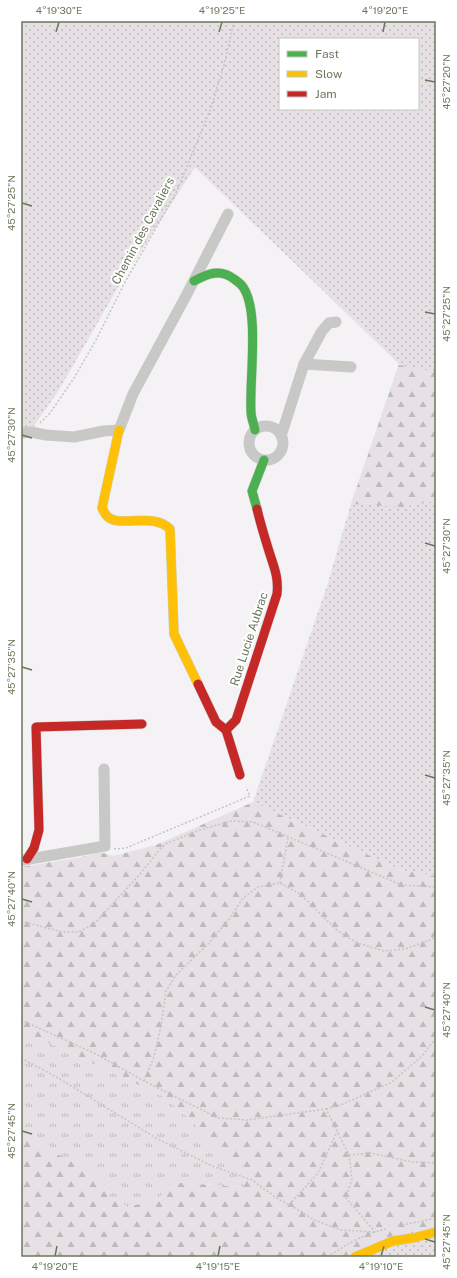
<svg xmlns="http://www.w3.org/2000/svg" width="457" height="1278" viewBox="0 0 457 1278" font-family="'Public Sans',sans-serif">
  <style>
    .grass { fill: url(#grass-dots); fill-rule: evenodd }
    .forest { fill: url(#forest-firs) }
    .park { fill: url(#park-tufts) }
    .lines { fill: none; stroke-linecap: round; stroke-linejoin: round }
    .fast-casing { stroke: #d0d0d0; stroke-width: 10 }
    .slow-casing { stroke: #d0d0d0; stroke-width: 10 }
    .jam-casing { stroke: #d0d0d0; stroke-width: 10 }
    .path { stroke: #c4c5c4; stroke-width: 1.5; stroke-dasharray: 2 2; stroke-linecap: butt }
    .street { stroke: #c8c8c6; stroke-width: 11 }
    .fast { stroke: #4caf50; stroke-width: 9 }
    .slow { stroke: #ffc107; stroke-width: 9 }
    .jam { stroke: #c62828; stroke-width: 9 }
    .ticks { fill: none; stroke: #6a785c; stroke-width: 1.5 }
    .labels { text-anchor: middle; stroke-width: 4; stroke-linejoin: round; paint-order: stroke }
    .street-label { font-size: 12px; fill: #6a785c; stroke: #fff }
    .neatline { fill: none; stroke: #6a785c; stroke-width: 1.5 }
    .ticks-label { font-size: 10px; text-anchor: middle; fill: #6a785c }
  </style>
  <defs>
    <pattern id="grass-dots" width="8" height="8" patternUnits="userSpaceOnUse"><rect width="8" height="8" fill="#e7e0e4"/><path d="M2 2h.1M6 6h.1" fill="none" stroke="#bfbabc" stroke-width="1.8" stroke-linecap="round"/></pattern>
    <pattern id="forest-firs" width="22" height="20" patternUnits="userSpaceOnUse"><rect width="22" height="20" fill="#e7e0e4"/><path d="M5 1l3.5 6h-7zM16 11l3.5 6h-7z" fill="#bfbabc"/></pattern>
    <pattern id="park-tufts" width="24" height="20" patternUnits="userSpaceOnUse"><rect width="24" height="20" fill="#e7e0e4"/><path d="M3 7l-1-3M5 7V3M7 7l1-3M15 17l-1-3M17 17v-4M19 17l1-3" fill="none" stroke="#bfbabc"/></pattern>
  </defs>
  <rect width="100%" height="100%" fill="#f4f2f4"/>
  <g class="grass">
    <path d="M21,21H436V876L401,870L253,802L327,586L351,504L399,364L195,167L124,277L59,390L27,436L21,439ZM280,39H418V109H280Z"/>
    <path d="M436,1230V1257H348Z"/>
  </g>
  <g class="forest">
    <path d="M399,365L436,372V501L402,507L351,504Z"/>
    <path d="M253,802L401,870L436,876V1230L348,1257H21V1121L26,1129L52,1152L96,1170L110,1196L158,1199L172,1182L242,1187L246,1168L211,1150L194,1123L164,1097L21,1030V867L82,857L100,852L113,856L156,845Z"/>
  </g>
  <path class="park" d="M21,1030L164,1097L194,1123L211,1150L246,1168L243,1187L172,1182L158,1199L128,1207L110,1196L96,1170L52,1152L26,1129L21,1121Z"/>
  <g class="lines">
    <defs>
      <g id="fast">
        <path d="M194,281C207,274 220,268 234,279C237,281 241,284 243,287C260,311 249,381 251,412C251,418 254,424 255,430"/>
        <path d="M257,509L252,491L264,460"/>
      </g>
      <g id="slow">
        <path d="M119,430L102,508C103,510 105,514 107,516C119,529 152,511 170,529L174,634L198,684"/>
        <path d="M355,1257L393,1241L413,1238L436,1232"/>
      </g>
      <g id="jam">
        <path d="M198,684L216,722L226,730L240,775"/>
        <path d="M226,730L236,720L277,594C279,576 273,565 268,548C264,535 260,522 257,509"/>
        <path d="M27,859L34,848L39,830L36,727L142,724"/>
      </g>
    </defs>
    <use href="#fast" class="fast-casing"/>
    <use href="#slow" class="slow-casing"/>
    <use href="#jam" class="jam-casing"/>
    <g class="path">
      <path d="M40,423L50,413L74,378L96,340L124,284L176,193L211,108L224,65L234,21"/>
      <path d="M114,849L126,848L250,796L246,787"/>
      <path d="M280,883L288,838"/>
      <path d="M21,921L62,932H79L95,923L141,873L160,849L167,843L200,830L231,821L253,822L402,885L436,887"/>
      <path d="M21,1020L94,1053L144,1081L218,1118L247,1120L326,1109L349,1155L352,1179L346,1198L375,1232"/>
      <path d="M21,1058L58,1078L156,1138L212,1166L252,1180L278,1199L297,1209L314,1220L341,1230L374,1232"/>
      <path d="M144,1081L154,1057L161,1026L166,991L176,975L208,944L230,918L243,898L258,887L280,883L300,894L338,931L357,943L384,951L405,949L430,940L436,937"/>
      <path d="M326,1109L343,1104L392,1082L422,1056L436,1038"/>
      <path d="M349,1155L371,1153L412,1162L436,1163"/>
      <path d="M289,1205L318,1173L337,1132"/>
      <path d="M398,1226L436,1218"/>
      <path d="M327,1257C348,1244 361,1235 386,1229"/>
      <path d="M331,1257H338"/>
    </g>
    <g class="street">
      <path d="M304,364L351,367"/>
      <circle cx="266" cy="443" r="17"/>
      <path d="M21,433L31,432L46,435L74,437L104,431L119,430L133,394L187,294L228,214"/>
      <path d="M281,436L304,364L322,331L329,323L336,322"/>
      <path d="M24,860L105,846L104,769"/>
    </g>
    <use href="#fast" class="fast"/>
    <use href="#slow" class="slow"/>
    <use href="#jam" class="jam"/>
  </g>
  <path class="ticks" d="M56,32L59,22M219,32L222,22M383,32L385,22M425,80L435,82M22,203L32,206M425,312L435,314M22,435L32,438M425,543L435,546M22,667L32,670M425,775L435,778M22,899L32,902M425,1007L435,1010M22,1131L32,1134M425,1239L435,1242M55,1256L57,1246M218,1256L220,1246M381,1256L384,1246"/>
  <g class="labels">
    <g class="street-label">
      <text transform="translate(143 231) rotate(-62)" y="4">Chemin des Cavaliers</text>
      <text transform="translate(249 639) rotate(-72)" y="4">Rue Lucie Aubrac</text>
    </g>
  </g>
  <rect width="457" height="1278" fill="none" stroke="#ffffff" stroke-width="44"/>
  <rect x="279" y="38" width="140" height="72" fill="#ffffff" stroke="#c3c9be"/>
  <rect x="287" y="51" width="20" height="6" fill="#4caf50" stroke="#c3c9be"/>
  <text x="315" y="58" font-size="12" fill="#6a785c">Fast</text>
  <rect x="287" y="71" width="20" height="6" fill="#ffc107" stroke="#c3c9be"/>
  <text x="315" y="78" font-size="12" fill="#6a785c">Slow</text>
  <rect x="287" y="91" width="20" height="6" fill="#c62828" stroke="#c3c9be"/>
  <text x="315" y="98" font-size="12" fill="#6a785c">Jam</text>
  <rect x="22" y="22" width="413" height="1234" class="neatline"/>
  <g class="ticks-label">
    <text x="59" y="14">4°19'30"E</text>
    <text x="222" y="14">4°19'25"E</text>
    <text x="385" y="14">4°19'20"E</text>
    <text transform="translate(446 82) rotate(-90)" y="4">45°27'20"N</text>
    <text transform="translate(11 203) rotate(-90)" y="4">45°27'25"N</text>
    <text transform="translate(446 314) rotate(-90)" y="4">45°27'25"N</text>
    <text transform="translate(11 435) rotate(-90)" y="4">45°27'30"N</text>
    <text transform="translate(446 546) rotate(-90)" y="4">45°27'30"N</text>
    <text transform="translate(11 667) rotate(-90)" y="4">45°27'35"N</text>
    <text transform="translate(446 778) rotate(-90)" y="4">45°27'35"N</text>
    <text transform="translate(11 899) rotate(-90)" y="4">45°27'40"N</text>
    <text transform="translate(446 1010) rotate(-90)" y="4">45°27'40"N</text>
    <text transform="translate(11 1131) rotate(-90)" y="4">45°27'45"N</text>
    <text transform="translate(446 1242) rotate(-90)" y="4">45°27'45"N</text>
    <text x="55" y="1270">4°19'20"E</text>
    <text x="218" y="1270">4°19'15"E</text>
    <text x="381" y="1270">4°19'10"E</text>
  </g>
</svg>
